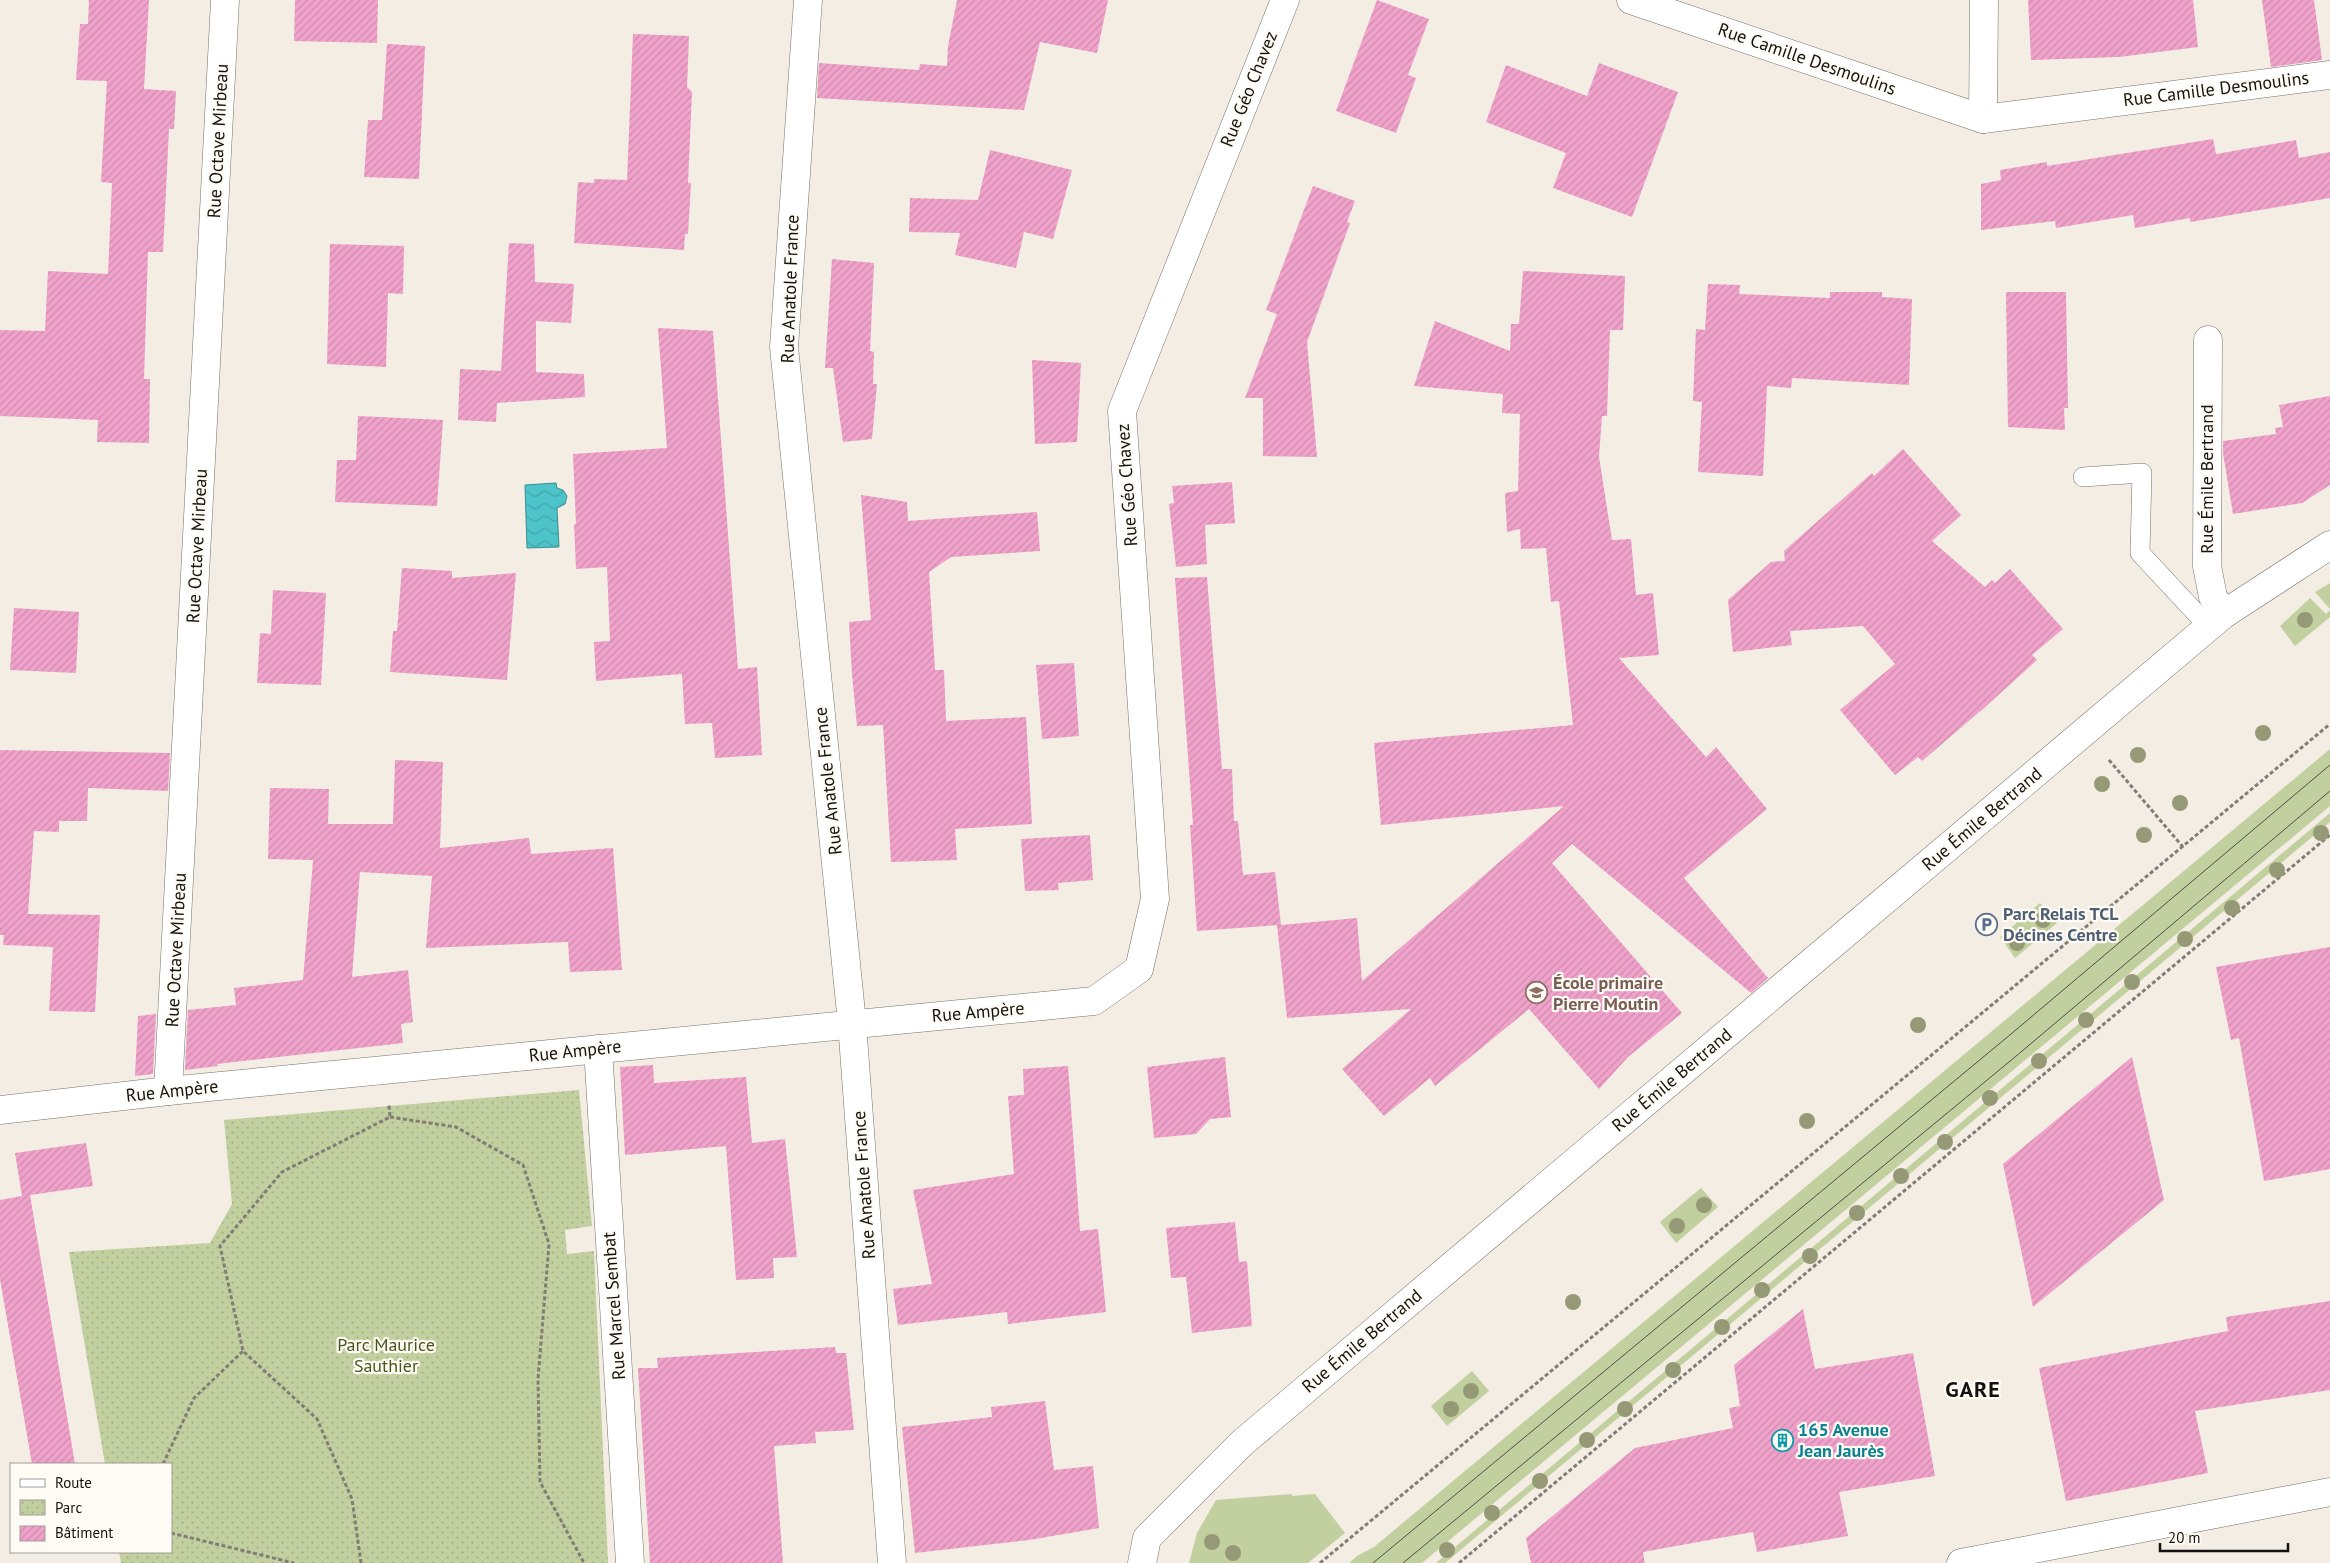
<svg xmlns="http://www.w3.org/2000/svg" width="2330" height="1563" viewBox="0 0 2330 1563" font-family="'PT Sans',sans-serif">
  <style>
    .green { fill: #c2cf9f }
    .park { fill: url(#park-dots) }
    .water { fill: url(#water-waves); stroke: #3b8f91 }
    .building { fill: url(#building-hatch) }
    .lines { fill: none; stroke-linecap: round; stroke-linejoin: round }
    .service-casing { stroke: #777169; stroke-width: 20 }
    .minor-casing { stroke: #777169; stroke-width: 29 }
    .secondary-casing { stroke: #777169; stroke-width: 29 }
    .path { stroke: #817d76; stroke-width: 3; stroke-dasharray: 4 2.5; stroke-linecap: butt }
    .service { stroke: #fff; stroke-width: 19 }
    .minor { stroke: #fff; stroke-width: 28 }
    .secondary { stroke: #fff; stroke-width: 28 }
    .tram { stroke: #514e49; stroke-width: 1 }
    .tree { fill: #969976 }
    .labels { text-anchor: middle; stroke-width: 4.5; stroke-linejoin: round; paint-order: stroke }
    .street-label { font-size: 18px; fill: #14120e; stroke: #fefbf5 }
    .service-label { font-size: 18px; font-weight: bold; fill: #4e5e75; stroke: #fefbf5; text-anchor: start }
    .education-label { font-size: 18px; font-weight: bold; fill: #785e54; stroke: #fefbf5; text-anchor: start }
    .park-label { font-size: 18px; fill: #49551c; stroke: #fefbf5 }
    .culture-label { font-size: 18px; font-weight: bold; fill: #0d838f; stroke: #fefbf5; text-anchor: start }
    .district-label { font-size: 22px; font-weight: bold; letter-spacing: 1px; fill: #14120e; stroke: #fefbf5 }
  </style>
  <defs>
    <pattern id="park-dots" width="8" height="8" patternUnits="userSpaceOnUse" patternTransform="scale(1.25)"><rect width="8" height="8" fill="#c2cf9f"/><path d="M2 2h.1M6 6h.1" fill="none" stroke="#a6b188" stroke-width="1.8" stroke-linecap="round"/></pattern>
    <pattern id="water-waves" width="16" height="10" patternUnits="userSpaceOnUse" patternTransform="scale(1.25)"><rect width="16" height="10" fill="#4cc4c9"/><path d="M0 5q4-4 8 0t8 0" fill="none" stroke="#42a7ab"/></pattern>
    <pattern id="building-hatch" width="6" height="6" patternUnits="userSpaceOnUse" patternTransform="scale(1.25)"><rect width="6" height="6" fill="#f0a2cb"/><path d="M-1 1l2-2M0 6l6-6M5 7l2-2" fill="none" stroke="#cd8aad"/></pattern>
  </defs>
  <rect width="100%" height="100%" fill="#f3ede4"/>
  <g class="green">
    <path d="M2330,583V609L2315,592Z"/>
    <path d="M2310,598L2326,614L2330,610V617L2295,646L2280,626Z"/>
    <path d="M2330,749V806L1422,1563H1349L1357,1556L1374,1547Z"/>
    <path d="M2330,813V822L1445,1563H1436Z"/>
    <path d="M2040,903L2057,923L2015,958L2000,937Z"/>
    <path d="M1701,1188L1718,1207L1676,1243L1660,1222Z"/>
    <path d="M1472,1371L1489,1391L1447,1426L1431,1406Z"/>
    <path d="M1292,1494V1496L1315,1494L1345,1533L1308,1563H1189L1197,1533L1216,1500Z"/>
  </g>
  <path class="park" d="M579,1090L592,1226L565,1230L567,1254L594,1251L608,1563H121L119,1552H171V1464H105L69,1252L210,1243L232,1204L224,1120Z"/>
  <path class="water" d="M556,483L557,488L563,490L567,496L565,504L557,508L559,547L527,548L525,485Z"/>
  <g class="building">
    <path d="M89,0H149L144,89L176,91L174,129H169L163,252H148L144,379H150L149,443L97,442L98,420L0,416V330L45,331L48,271L108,274L112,183L101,182L107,81L76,80L80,24H88Z"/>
    <path d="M295,0H378L377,43L294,41Z"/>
    <path d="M957,0H1108L1097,53L1040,42L1024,110L817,98L819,63L919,70L920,64L947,66L948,46Z"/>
    <path d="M1377,0L1429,19L1408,75L1416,78L1396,133L1336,111Z"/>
    <path d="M2028,0H2193L2198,47L2119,57L2031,60Z"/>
    <path d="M2262,0H2314L2322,60L2271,67Z"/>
    <path d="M633,34L689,36L687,87L692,92L688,183H691L688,234H685L684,250L574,243L578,182L594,183V179L627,180Z"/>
    <path d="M387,44L425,46L419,179L364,177L368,120H382Z"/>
    <path d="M1599,63L1678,92L1632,217L1553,188L1566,153L1486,122L1506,65L1587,96Z"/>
    <path d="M2213,139L2216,154L2296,140L2299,158L2330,152V198L2190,222V218L2135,228L2133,215L2056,228L2055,221L1981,230V184L2001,180L2000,170L2047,162V166Z"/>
    <path d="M990,150L1072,170L1053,239L1024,232L1016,268L955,255L960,233L909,232L910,198L978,200Z"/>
    <path d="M1313,186L1355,201L1347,222L1350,223L1307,342L1317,457L1263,456V398H1245L1277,314L1266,310Z"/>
    <path d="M509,243L534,244L535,282L574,284L571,323L536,321V372L584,374L585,397L497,403L496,422L458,420L460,369L501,371Z"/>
    <path d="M330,244L404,246L403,294L388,293L386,367L327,364Z"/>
    <path d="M832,259L874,263L870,351L874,352L873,384H877L872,439L843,442L833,368H825Z"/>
    <path d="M1523,271L1625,276L1623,330H1610L1607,416H1602L1599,457L1612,540L1631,539L1636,595L1653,593L1659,655L1619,658L1706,757L1716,747L1767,809L1684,878L1768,978L1751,993L1572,844L1552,863L1682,1013L1628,1057L1599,1089L1529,1009L1435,1086L1430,1078L1384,1116L1342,1069L1411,1009L1287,1018L1277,925H1278L1197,931L1190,825H1193L1175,578L1207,577L1222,769H1232L1234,821H1238L1243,875L1275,872L1281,925L1357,918L1362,981L1564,806L1381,825L1374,743L1573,725L1559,601L1551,602L1546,548L1521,549L1520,529L1507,532L1505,493L1518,491L1520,414L1502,413L1503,394L1414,386L1435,321L1510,351L1511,324H1519Z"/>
    <path d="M1708,284L1740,285L1739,294L1830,298V292H1882V297L1912,299L1909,385L1792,378L1791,388L1767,386L1763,476L1698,472L1702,402L1693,401L1696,329L1705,330Z"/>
    <path d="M2006,292H2066L2068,408H2064L2065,430L2008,427Z"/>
    <path d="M658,328L713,331L738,669L757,667L762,755L715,758L712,723L685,724L682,674L596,681L594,642L610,641L607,567L576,569L574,524H576L573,454L667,448Z"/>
    <path d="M1032,360L1081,363L1077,442L1035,444Z"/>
    <path d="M2330,396V485L2302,503L2233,514L2223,453V441L2276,434L2275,428L2283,427L2279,405Z"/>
    <path d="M358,416L443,420L437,506L335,502L337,460H356Z"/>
    <path d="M1903,449L1961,515L1932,541L1985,587L1992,580L1995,583L2010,569L2063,629L2032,655L2037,660L1984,708L1922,761L1918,757L1895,775L1840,710L1895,664L1863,626L1790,631L1792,645L1733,652L1728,600L1771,562L1785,561L1784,551L1872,473L1874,476Z"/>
    <path d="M1232,482L1235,523L1205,525L1207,564L1176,567L1169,504L1174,503L1172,486Z"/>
    <path d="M861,495L907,502L908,521L1037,512L1040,551L951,557L929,572L935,670H944L946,721L1026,717L1032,824L955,829L957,860L891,862L883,725L857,726L852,674L849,622L871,620Z"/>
    <path d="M402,568L452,571V578L516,573L507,680L390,672L393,631H397Z"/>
    <path d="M273,590L326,593L321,685L257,683L260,633L271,634Z"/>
    <path d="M14,608L79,612L76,673L10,670Z"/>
    <path d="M1074,663L1079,736L1042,739L1036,665Z"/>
    <path d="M0,750L170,753L168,791L88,788L87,821H59V832L34,831L28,914L100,915L95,1012L49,1011L53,947L3,945L4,935H0Z"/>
    <path d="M395,760L443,762L440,848L529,838L531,854L613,848L622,970L570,972L568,942L426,948L432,876L360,872L352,977L408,970L413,1022L401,1024L403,1043L217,1064L218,1066L185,1070L188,1010L236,1005L234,988L303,980L313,860L268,859L270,788L329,789L328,824H393Z"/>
    <path d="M1090,835L1093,880L1058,883L1059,890L1025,891L1021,839Z"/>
    <path d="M2330,947V1169L2264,1181L2239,1038L2231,1040L2216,967Z"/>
    <path d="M156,1014L153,1074L135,1076L138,1016Z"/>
    <path d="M1225,1057L1231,1117L1210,1119L1196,1134L1154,1138L1147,1067Z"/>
    <path d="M2132,1057L2164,1200L2033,1307L2003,1164Z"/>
    <path d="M653,1065L654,1083L746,1077L752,1143L785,1139L797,1257L773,1258L774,1278L736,1280L726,1146L625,1155L620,1067Z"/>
    <path d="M1068,1066L1080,1231L1098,1229L1106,1312L1008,1324L1007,1312L898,1325L893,1289L932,1284L913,1190L1014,1174L1008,1096L1024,1095L1023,1069Z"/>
    <path d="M86,1143L93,1186L30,1195L75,1464H32L0,1279V1200L22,1196L15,1153Z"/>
    <path d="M1235,1222L1239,1262L1247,1261L1252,1326L1192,1333L1186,1277L1171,1278L1166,1228Z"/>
    <path d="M2330,1301V1390L2195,1411L2208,1473L2066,1501L2039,1368L2228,1331L2226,1317Z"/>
    <path d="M1803,1309L1815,1369L1913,1353L1935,1476L1839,1492L1848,1536L1757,1552L1753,1532L1643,1552L1645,1563H1531L1526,1538L1635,1448L1733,1428L1729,1408L1740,1406L1734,1365Z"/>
    <path d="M835,1347L836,1353H846L854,1430L815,1432L816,1443L774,1446L783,1563H650L638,1368H658L657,1358Z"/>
    <path d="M1045,1401L1054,1470L1093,1466L1099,1528L1029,1540L915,1553L902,1427L992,1417L991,1407Z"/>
  </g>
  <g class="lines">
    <defs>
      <path id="service" d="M2083,477L2142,473L2140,553L2209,627"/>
      <g id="minor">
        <path d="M808,0L784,347L852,1023L892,1563"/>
        <path d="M1631,0L1983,119L2330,75"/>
        <path d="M1983,119L1984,0"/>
        <path d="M2208,340L2207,566L2213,597L2224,614"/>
        <path d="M598,1049L630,1563"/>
        <path d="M168,1091L225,0"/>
        <path d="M0,1110L168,1091L1094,1001L1139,969L1155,899L1122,411L1285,0"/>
        <path d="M1142,1563L1147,1538L1242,1443L2224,614L2330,545"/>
      </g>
      <path id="secondary" d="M1961,1563L2330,1492"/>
    </defs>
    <use href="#service" class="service-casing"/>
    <use href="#minor" class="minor-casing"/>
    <use href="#secondary" class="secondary-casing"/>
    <g class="path">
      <path d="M2109,760L2183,847"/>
      <path d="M390,1117L456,1127L523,1165L549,1244L538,1379L540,1482L584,1563"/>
      <path d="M163,1464L194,1398L243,1351"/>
      <path d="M171,1533L294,1563"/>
      <path d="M361,1563L352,1499L317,1419L243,1351L220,1246L282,1172L390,1117L389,1105"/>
      <path d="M1320,1563L2330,724"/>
      <path d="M1459,1563L2330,835"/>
    </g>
    <use href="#service" class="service"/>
    <use href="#minor" class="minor"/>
    <use href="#secondary" class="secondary"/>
    <g class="tram">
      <path d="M1373,1563L2011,1034L2330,765"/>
      <path d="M1403,1563L2021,1052L2330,791"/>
    </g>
  </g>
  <g class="tree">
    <circle cx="2305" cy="620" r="8"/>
    <circle cx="2263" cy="733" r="8"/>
    <circle cx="2138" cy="755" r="8"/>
    <circle cx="2102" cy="784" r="8"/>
    <circle cx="2180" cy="803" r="8"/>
    <circle cx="2321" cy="833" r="8"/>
    <circle cx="2144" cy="835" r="8"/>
    <circle cx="2277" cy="870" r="8"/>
    <circle cx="2232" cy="908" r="8"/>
    <circle cx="2043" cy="920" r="8"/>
    <circle cx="2185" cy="939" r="8"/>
    <circle cx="2017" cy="943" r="8"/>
    <circle cx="2132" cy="982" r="8"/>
    <circle cx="2086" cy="1020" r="8"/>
    <circle cx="1918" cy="1025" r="8"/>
    <circle cx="2039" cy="1061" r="8"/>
    <circle cx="1990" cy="1098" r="8"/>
    <circle cx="1807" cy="1121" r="8"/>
    <circle cx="1945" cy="1142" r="8"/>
    <circle cx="1901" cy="1176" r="8"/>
    <circle cx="1704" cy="1205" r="8"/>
    <circle cx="1857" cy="1213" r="8"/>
    <circle cx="1677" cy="1226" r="8"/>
    <circle cx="1810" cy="1256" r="8"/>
    <circle cx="1762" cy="1290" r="8"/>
    <circle cx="1573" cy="1302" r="8"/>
    <circle cx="1722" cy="1327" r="8"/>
    <circle cx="1673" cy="1370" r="8"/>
    <circle cx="1471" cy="1391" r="8"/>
    <circle cx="1451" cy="1409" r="8"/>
    <circle cx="1625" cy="1409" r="8"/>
    <circle cx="1587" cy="1440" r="8"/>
    <circle cx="1540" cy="1481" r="8"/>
    <circle cx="1492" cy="1513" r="8"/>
    <circle cx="1212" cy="1542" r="8"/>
    <circle cx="1447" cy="1550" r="8"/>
    <circle cx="1233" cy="1553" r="8"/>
  </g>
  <defs>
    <symbol id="parking-ring" viewBox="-11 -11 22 22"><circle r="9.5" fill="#fefbf5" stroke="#5c6f8a" stroke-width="1.5"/><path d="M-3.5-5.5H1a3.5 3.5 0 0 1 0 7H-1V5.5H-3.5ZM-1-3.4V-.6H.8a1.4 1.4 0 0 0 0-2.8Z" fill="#5c6f8a"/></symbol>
    <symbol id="school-ring" viewBox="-11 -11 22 22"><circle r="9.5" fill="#fefbf5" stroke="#8d6e63" stroke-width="1.5"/><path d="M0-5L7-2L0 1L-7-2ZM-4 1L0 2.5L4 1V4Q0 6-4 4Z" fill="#8d6e63"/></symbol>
    <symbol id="building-ring" viewBox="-11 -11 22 22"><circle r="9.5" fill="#fefbf5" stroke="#0f9aa8" stroke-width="1.5"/><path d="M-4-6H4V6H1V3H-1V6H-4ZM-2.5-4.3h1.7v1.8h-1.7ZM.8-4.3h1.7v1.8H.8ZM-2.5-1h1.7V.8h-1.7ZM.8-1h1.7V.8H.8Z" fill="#0f9aa8"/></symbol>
  </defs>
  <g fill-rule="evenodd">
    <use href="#parking-ring" x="1974" y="912" width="25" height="25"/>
    <use href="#school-ring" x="1524" y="980" width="25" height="25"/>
    <use href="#building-ring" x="1770" y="1428" width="25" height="25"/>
  </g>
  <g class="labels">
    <g class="street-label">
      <text transform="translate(1807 59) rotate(19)" y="6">Rue Camille Desmoulins</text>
      <text transform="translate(1249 89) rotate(-68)" y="6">Rue Géo Chavez</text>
      <text transform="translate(2216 89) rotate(-7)" y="6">Rue Camille Desmoulins</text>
      <text transform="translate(218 141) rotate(-87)" y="6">Rue Octave Mirbeau</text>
      <text transform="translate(790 289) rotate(-88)" y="6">Rue Anatole France</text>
      <text transform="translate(2207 479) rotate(-90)" y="6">Rue Émile Bertrand</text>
      <text transform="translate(1127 485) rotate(-94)" y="6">Rue Géo Chavez</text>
      <text transform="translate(197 546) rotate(-87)" y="6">Rue Octave Mirbeau</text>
      <text transform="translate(828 781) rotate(-96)" y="6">Rue Anatole France</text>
      <text transform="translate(1982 819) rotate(-40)" y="6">Rue Émile Bertrand</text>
      <text transform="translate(176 950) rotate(-87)" y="6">Rue Octave Mirbeau</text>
      <text transform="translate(978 1012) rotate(-5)" y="6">Rue Ampère</text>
      <text transform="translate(575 1051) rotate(-6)" y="6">Rue Ampère</text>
      <text transform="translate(1672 1080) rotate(-40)" y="6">Rue Émile Bertrand</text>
      <text transform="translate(172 1091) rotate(-6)" y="6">Rue Ampère</text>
      <text transform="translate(864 1185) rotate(-94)" y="6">Rue Anatole France</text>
      <text transform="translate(614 1306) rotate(-94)" y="6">Rue Marcel Sembat</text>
      <text transform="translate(1362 1341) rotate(-40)" y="6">Rue Émile Bertrand</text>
    </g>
    <g class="service-label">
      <text x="2003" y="920">Parc Relais TCL<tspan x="2003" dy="21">Décines Centre</tspan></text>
    </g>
    <g class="education-label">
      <text x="1553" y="989">École primaire<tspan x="1553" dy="21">Pierre Moutin</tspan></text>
    </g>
    <g class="park-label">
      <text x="386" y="1351">Parc Maurice<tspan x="386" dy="21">Sauthier</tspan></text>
    </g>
    <g class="culture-label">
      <text x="1798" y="1436">165 Avenue<tspan x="1798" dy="21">Jean Jaurès</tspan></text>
    </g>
    <g class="district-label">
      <text x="1973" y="1397">GARE</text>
    </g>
  </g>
  <rect x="10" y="1463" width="162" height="90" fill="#fefbf5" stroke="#a09e99"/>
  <rect x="20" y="1479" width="25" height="8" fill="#ffffff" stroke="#a09e99"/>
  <text x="55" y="1488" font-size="15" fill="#14120e">Route</text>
  <rect x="20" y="1500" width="25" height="15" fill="url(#park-dots)" stroke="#a09e99"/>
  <text x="55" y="1513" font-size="15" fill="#14120e">Parc</text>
  <rect x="20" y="1526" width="25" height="15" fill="url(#building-hatch)" stroke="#a09e99"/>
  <text x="55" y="1538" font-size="15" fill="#14120e">Bâtiment</text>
  <path d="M2160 1543v8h128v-8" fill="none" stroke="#14120e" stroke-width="2.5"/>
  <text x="2168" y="1543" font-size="15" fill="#14120e" stroke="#fefbf5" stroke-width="4" paint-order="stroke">20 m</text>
</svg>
